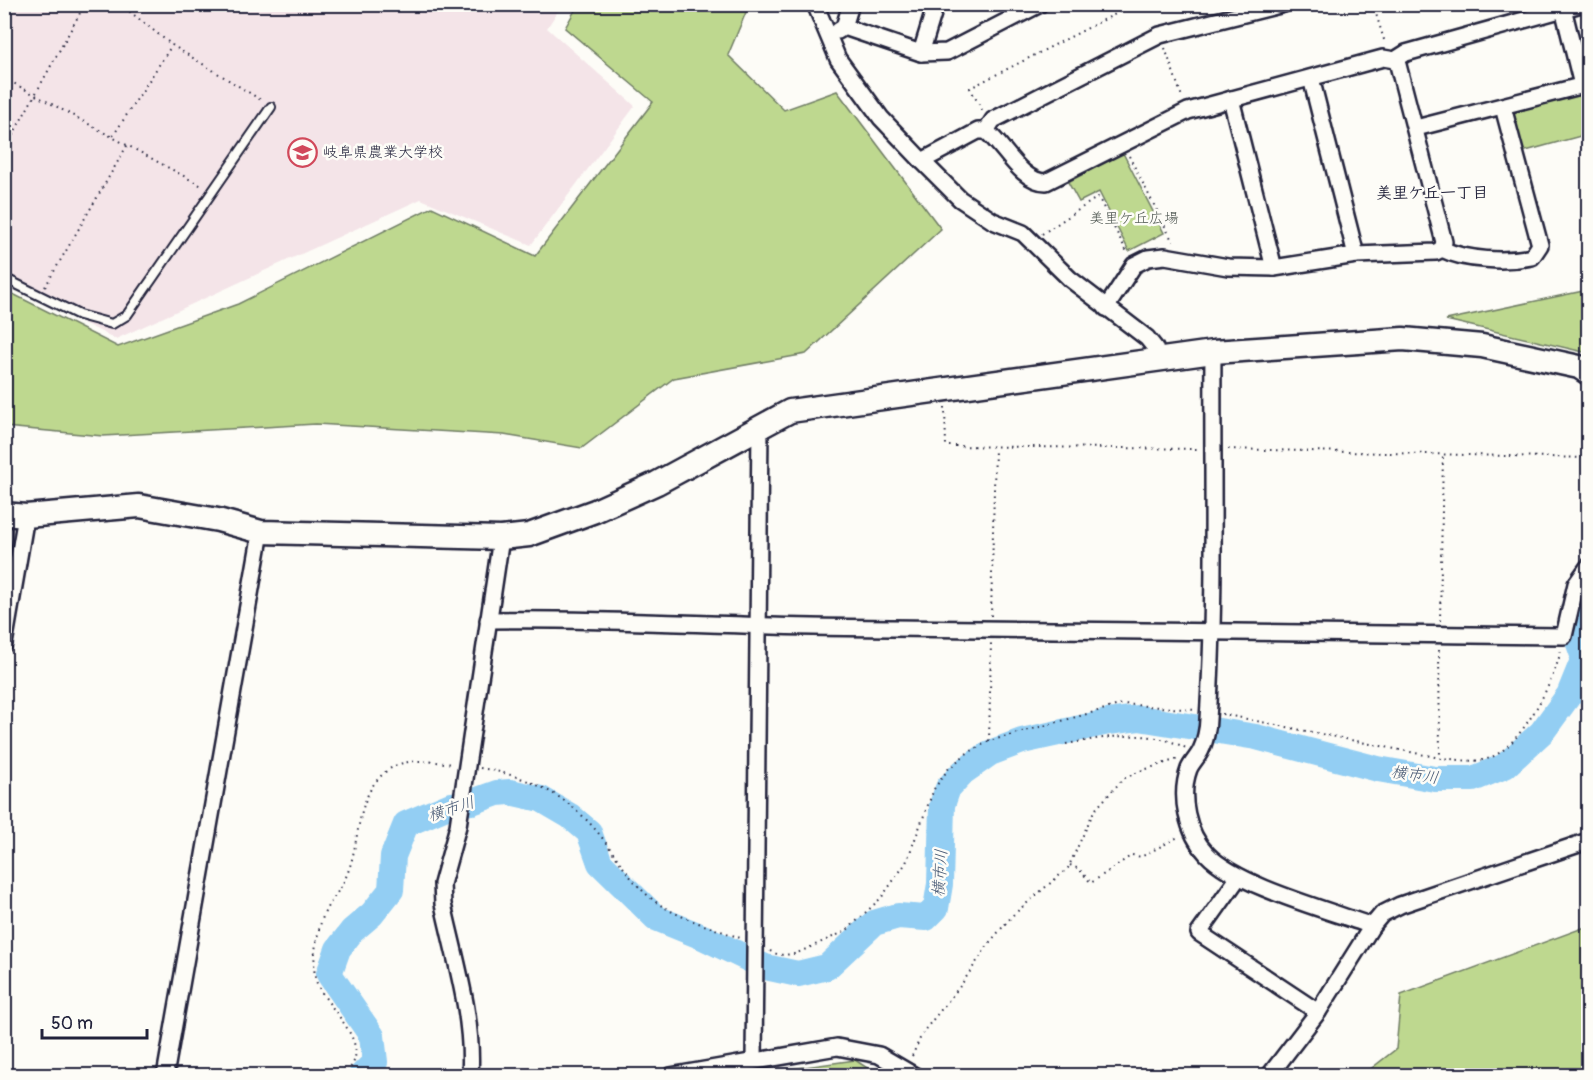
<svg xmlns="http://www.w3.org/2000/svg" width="1593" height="1080" viewBox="0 0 1593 1080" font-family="Pangolin,'Klee One',sans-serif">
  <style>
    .built { fill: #f4e4e8 }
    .green { fill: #bed88f; stroke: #707d65; stroke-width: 1.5 }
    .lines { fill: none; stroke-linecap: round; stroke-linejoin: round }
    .river { stroke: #93cef3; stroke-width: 26 }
    .lane-casing { stroke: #22223b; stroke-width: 12 }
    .street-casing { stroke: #22223b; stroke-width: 20 }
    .secondary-casing { stroke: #22223b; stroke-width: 27 }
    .path { stroke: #22223b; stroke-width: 2; stroke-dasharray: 1.5 4.5; stroke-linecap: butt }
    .lane { stroke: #fdfcf7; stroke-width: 8 }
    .street { stroke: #fdfcf7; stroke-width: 15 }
    .secondary { stroke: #fdfcf7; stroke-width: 22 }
    .labels { text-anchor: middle; stroke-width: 5; stroke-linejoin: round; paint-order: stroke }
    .poi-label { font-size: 15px; fill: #22223b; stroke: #fdfcf7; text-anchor: start }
    .park-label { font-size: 15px; fill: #515954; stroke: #fdfcf7 }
    .neighbourhood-label { font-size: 16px; font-weight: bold; fill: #22223b; stroke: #fdfcf7 }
    .water-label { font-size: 16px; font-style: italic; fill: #445672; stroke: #fdfcf7 }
  </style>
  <rect width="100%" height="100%" fill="#fdfcf7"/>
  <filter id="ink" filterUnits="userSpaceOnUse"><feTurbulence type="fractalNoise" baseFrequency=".0167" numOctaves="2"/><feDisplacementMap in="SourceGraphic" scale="12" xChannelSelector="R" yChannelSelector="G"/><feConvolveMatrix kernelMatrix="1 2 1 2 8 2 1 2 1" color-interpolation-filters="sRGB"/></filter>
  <g filter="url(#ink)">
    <path class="built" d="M4,5H562L547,28L635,106L531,245L421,199L116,339L5,285Z"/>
    <g class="green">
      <path d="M578,5H749L728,55L784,110L837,91L941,229L806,354L674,378L582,448L504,435L316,424L103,436L5,427V290L118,347L238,304L432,207L535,256L653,102L565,28Z"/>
      <path d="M1580,90L1588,122V134L1522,152L1511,109Z"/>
      <path d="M1123,153L1164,233L1129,251L1099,192L1079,202L1068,182Z"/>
      <path d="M1588,290V353L1446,320Z"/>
      <path d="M1588,926V1075H1363L1396,1049L1401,995Z"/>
      <path d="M855,1060L878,1075H747Z"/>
    </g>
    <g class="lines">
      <path class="river" d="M361,1076L375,1062L372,1036L329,974L338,949L352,931L372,914L391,890L393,856L406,824L451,805L472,802L497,793L510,792L541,799L570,816L589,832L600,863L656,918L705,938L765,967L798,974L827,967L874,923L898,916L926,918L936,908L940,884L942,805L948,788L963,772L990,753L1022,741L1108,722L1139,718L1256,737L1378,769L1435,779H1473L1505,766L1542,732L1569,695L1584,658L1578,641L1588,581"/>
      <defs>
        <path id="lane" d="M4,278L79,315L112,324L127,315L271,107"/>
        <g id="street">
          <path d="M815,4L838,59L881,118L922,161L960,199L993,221L1023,233L1070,279L1147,338L1155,348L1158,361"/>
          <path d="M1562,4L1582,85"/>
          <path d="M844,27L921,53L936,4"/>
          <path d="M838,31L844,27L851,4"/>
          <path d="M921,53L947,52L1040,4"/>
          <path d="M1395,60L1398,65L1444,242L1442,249"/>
          <path d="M1311,78L1356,255"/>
          <path d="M1231,99L1274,268"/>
          <path d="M1416,128L1588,84"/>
          <path d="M986,131L993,120L1160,35L1284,4"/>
          <path d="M922,161L978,131H986C1004,145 1021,182 1046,182L1188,111L1383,58L1395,60L1406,53L1581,4"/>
          <path d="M1106,308L1134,265L1148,258L1165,256L1228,267L1274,268L1356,255L1436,252L1442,249C1466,261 1506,262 1532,257L1540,245L1503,107"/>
          <path d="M1213,352C1212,474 1216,598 1208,719C1208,728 1205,742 1201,750C1198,757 1192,762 1189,769C1179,796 1187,833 1207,854C1237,886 1328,910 1372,926"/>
          <path d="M488,620C597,618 704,625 813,627C1063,631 1313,634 1564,636L1576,584L1588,567"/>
          <path d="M4,644L26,516"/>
          <path d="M1238,878L1199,933L1318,1012"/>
          <path d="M754,1060L760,426"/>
          <path d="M165,1076L261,532"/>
          <path d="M470,1076C474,1018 455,960 443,904L442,884L458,826L501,538"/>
          <path d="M670,1076L837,1047L879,1055L915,1076"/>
          <path d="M1269,1076L1318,1012L1372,926L1382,914L1400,905L1588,841"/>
        </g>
        <path id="secondary" d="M4,514L26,516L139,506L218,520L261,532L501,538L529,535L595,511L657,483L790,411L1213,352L1403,339L1482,346L1579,367L1588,373"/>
      </defs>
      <use href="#lane" class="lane-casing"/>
      <use href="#street" class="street-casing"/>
      <use href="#secondary" class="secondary-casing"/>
      <g class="path">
        <path d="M120,4L172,45L261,100"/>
        <path d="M1373,4L1385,43"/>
        <path d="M1165,48L1182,97"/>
        <path d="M4,78L202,186"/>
        <path d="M982,110L970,88L1135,4"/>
        <path d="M113,136L172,45"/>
        <path d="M4,151L85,4"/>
        <path d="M1129,156L1173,242"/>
        <path d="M1042,234L1098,197L1127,252"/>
        <path d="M45,287L128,144"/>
        <path d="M945,407L946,446L1199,449"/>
        <path d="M1228,449L1588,458"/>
        <path d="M991,616L995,448"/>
        <path d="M1440,621L1443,453"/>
        <path d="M1439,650L1440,758"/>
        <path d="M1222,714L1440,758C1455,759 1472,763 1487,759C1520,749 1554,682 1561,650"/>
        <path d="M989,741L991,642"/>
        <path d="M1066,744C1108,737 1147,728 1186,748"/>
        <path d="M480,768C534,777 574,799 606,843C621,863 632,883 652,899C676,918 712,927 740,938"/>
        <path d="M1070,865L1079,869L1091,883L1132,855L1141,857L1180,836"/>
        <path d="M770,951L779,955L795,954L846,931L881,898L906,863L934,789L949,768L966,754L989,741L1123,704L1195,710"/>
        <path d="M912,1056L923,1032L961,985L990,942L1013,915L1068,868L1094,811L1123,779L1140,771L1178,759"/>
        <path d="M342,1076C382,1045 321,1007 315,977C312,957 318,923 328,906C334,897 341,888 345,879C362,844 353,795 388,770C408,756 431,762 454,764"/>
      </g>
      <use href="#lane" class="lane"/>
      <use href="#street" class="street"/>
      <use href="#secondary" class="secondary"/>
    </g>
  </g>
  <defs>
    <symbol id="university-ring" viewBox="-11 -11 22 22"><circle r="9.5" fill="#fdfcf7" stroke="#d1495b" stroke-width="1.5"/><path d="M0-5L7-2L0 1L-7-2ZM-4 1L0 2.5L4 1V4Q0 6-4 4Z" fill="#d1495b"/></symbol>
  </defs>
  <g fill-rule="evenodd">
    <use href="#university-ring" x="286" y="136" width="33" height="33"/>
  </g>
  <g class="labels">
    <g class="poi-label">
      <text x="323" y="157">岐阜県農業大学校</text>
    </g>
    <g class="park-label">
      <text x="1134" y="223">美里ケ丘広場</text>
    </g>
    <g class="neighbourhood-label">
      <text x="1432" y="198">美里ケ丘一丁目</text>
    </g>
    <g class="water-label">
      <text transform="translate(1415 774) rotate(8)" y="6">横市川</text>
      <text transform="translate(451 808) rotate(-18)" y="6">横市川</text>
      <text transform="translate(939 873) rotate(-86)" y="6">横市川</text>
    </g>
  </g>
  <rect width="1593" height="1080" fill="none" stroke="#fdfcf7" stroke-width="24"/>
  <rect x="12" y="12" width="1569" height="1056" fill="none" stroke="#22223b" stroke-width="2" filter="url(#ink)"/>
  <path d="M42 1029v9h105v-9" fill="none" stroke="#22223b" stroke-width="3"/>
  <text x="51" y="1029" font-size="18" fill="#22223b" stroke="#fdfcf7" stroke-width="4.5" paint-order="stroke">50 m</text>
</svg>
